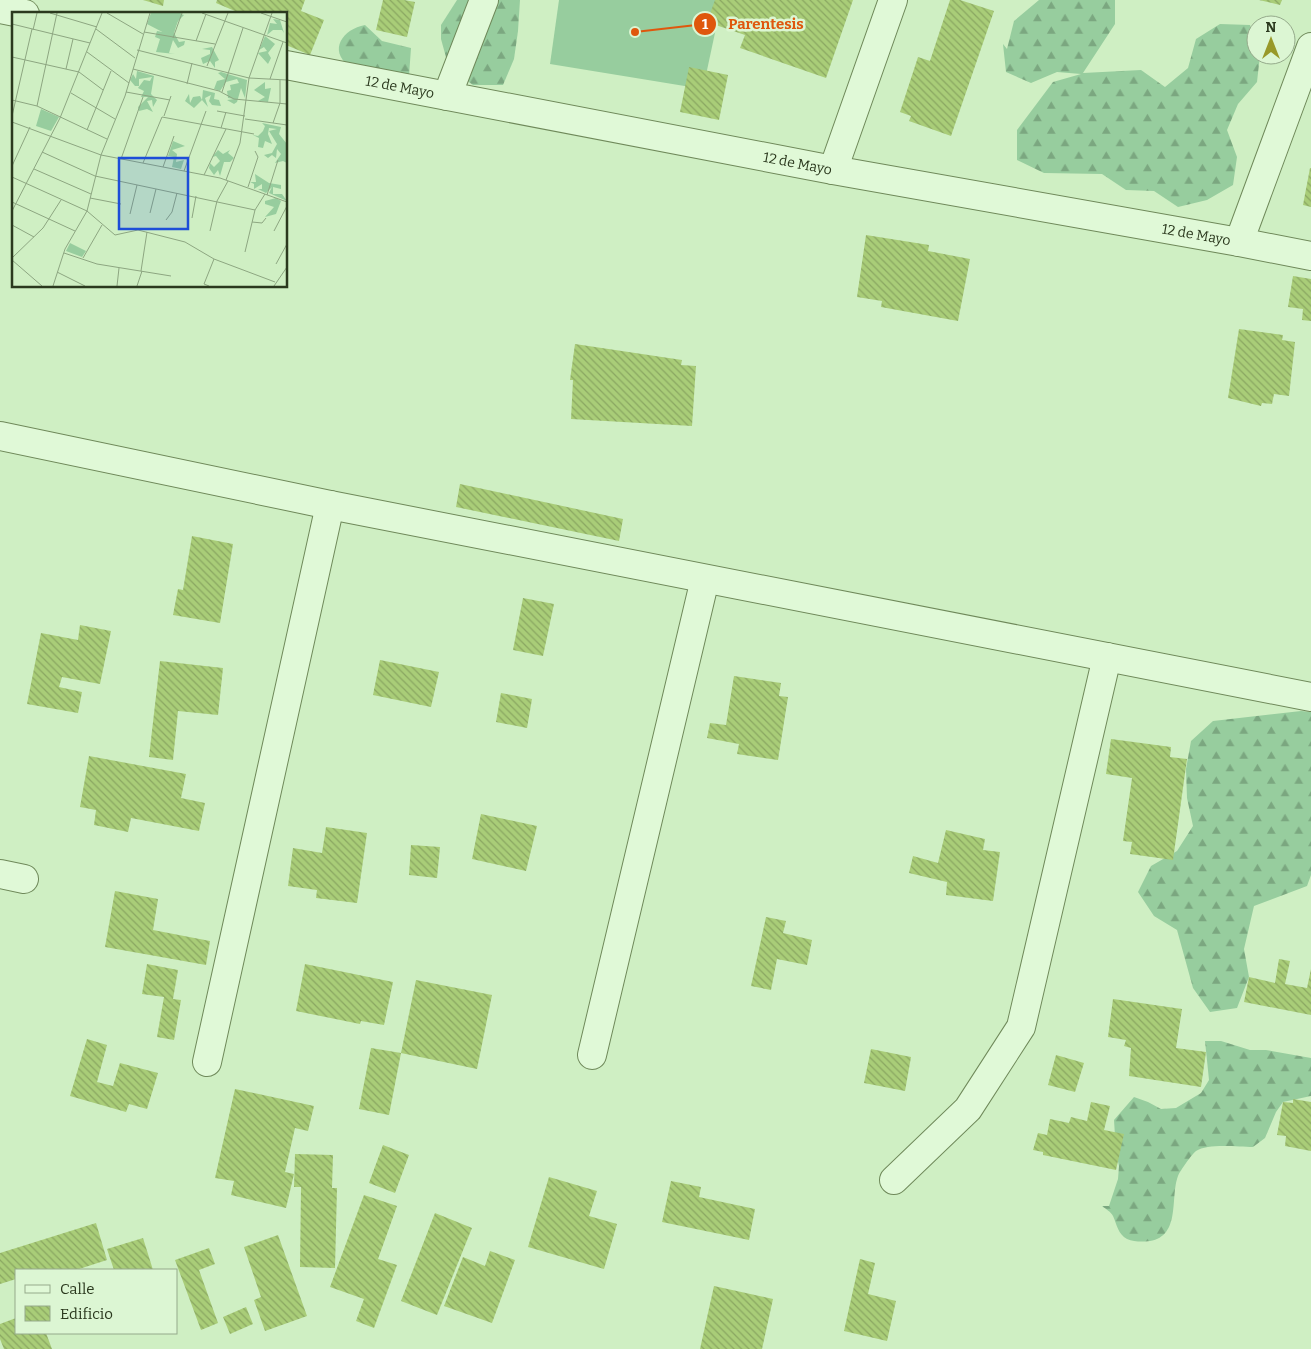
<svg xmlns="http://www.w3.org/2000/svg" width="1311" height="1349" viewBox="0 0 1311 1349" font-family="Bitter,serif">
  <style>
    .forest { fill: url(#forest-firs) }
    .garden { fill: #97cd9e }
    .building { fill: url(#building-back-hatch) }
    .lines { fill: none; stroke-linecap: round; stroke-linejoin: round }
    .minor-casing { stroke: #6f895a; stroke-width: 30 }
    .minor { stroke: #e0f9d7; stroke-width: 28 }
    .labels { text-anchor: middle; stroke-width: 5; stroke-linejoin: round; paint-order: stroke }
    .street-label { font-size: 14px; fill: #2b391e; stroke: #dcf6d3 }
    .inset-road { fill: none; stroke: #8da681; stroke-width: 1 }
    .view { fill: #1d4ed8; fill-opacity: 0.15; stroke: #1d4ed8; stroke-width: 2.5 }
    .inset-edge { fill: none; stroke: #2b391e; stroke-width: 2.5 }
    .leader { fill: none; stroke: #df570d; stroke-width: 2 }
    .callout-dot { fill: #df570d; stroke: #dcf6d3; stroke-width: 2 }
    .mark-label { font-size: 15px; text-anchor: middle; font-weight: bold; fill: #fff }
    .callout-label { font-size: 15px; text-anchor: middle; font-weight: bold; fill: #df570d; stroke: #dcf6d3; stroke-width: 5; stroke-linejoin: round; paint-order: stroke }
  </style>
  <defs>
    <pattern id="forest-firs" width="22" height="20" patternUnits="userSpaceOnUse" patternTransform="scale(1.25)"><rect width="22" height="20" fill="#97cd9e"/><path d="M5 1l3.5 6h-7zM16 11l3.5 6h-7z" fill="#7ba780"/></pattern>
    <pattern id="building-back-hatch" width="6" height="6" patternUnits="userSpaceOnUse" patternTransform="scale(1.25)"><rect width="6" height="6" fill="#a9cd78"/><path d="M-1 5l2 2M0 0l6 6M5-1l2 2" fill="none" stroke="#8aa762"/></pattern>
  </defs>
  <rect width="100%" height="100%" fill="#cfefc3"/>
  <g class="forest">
    <path d="M457,0H520L518,31L514,59L503,85H473L449,68L441,39V25Z"/>
    <path d="M1039,0H1115V24L1083,73L1141,70L1165,87L1188,68L1196,39L1220,24L1250,25L1256,43V55H1260L1257,82L1238,104L1227,130L1237,157L1233,185L1207,200L1178,207L1154,191L1126,190L1102,174L1044,173L1017,160V130L1053,82L1081,74L1057,72L1031,83L1006,72L1003,44L1007,49L1014,21Z"/>
    <path d="M365,25L382,41L411,48L409,76L349,66C328,50 343,29 365,25Z"/>
    <path d="M1301,711L1311,712V875L1307,886L1254,906L1244,949L1249,977L1237,1008L1210,1012L1193,988L1177,930L1154,916L1138,892L1151,866L1177,851L1193,826L1187,798L1186,769L1191,741L1213,721Z"/>
    <path d="M1205,1041H1221L1250,1050H1266L1311,1058V1096L1283,1102L1276,1112L1265,1138L1253,1147C1238,1147 1208,1143 1196,1151C1192,1154 1180,1171 1178,1176C1170,1197 1181,1236 1150,1241C1143,1242 1134,1242 1127,1239C1118,1234 1117,1225 1113,1216C1111,1212 1106,1209 1102,1206H1109L1118,1179L1119,1166L1116,1152L1114,1120L1134,1097L1148,1102L1161,1109L1176,1108L1201,1093L1209,1080Z"/>
  </g>
  <path class="garden" d="M559,0H722L703,89L550,64Z"/>
  <g class="building">
    <path d="M143,0H164L163,6Z"/>
    <path d="M217,0H305L301,11L324,20L310,55L286,45V14H242L216,3Z"/>
    <path d="M383,0H404L415,2L407,37L376,30Z"/>
    <path d="M715,0H853L826,78L740,48L745,35L707,22Z"/>
    <path d="M950,0H960L994,11L951,136L909,121L911,116L900,112L918,57L930,61Z"/>
    <path d="M1259,0H1282L1280,5Z"/>
    <path d="M689,67L728,75L719,120L680,112Z"/>
    <path d="M1310,168H1311V207L1303,205Z"/>
    <path d="M866,235L929,245L928,251L970,259L958,321L881,307L882,301L857,297Z"/>
    <path d="M1293,276L1311,279V321L1302,320L1303,309L1288,307Z"/>
    <path d="M1239,329L1283,335L1282,340L1295,342L1289,396L1274,394L1272,404L1262,403L1261,406L1228,398Z"/>
    <path d="M575,344L682,360L681,365L696,366L692,426L571,419L573,380H570Z"/>
    <path d="M460,484L623,519L619,541L456,507Z"/>
    <path d="M192,536L233,544L220,623L173,615L178,589L183,590Z"/>
    <path d="M523,598L554,604L543,656L513,650Z"/>
    <path d="M80,625L111,631L100,684L62,677L59,687L82,692L78,713L27,704L41,633L78,640Z"/>
    <path d="M380,660L439,672L431,707L373,695Z"/>
    <path d="M160,661L223,668L218,715L178,711L173,760L149,757Z"/>
    <path d="M734,676L781,683L779,696L788,697L778,760L737,754L739,744L707,738L710,723L726,725Z"/>
    <path d="M501,693L532,699L527,728L496,722Z"/>
    <path d="M1111,739L1171,747L1170,757L1187,759L1173,860L1130,854L1132,842L1123,841L1132,778L1106,774Z"/>
    <path d="M89,756L186,774L181,798L205,803L199,831L131,818L128,832L94,825L96,810L80,807Z"/>
    <path d="M481,814L537,826L526,871L472,859Z"/>
    <path d="M326,827L367,833L357,903L316,898L317,890L288,886L293,848L322,853Z"/>
    <path d="M946,830L985,839L983,850L1000,852L993,901L946,895L947,882L909,873L913,856L938,863Z"/>
    <path d="M411,845L440,847L437,878L409,875Z"/>
    <path d="M115,891L158,899L153,930L210,941L206,965L105,947Z"/>
    <path d="M766,917L786,921L783,933L812,940L807,965L777,959L771,990L751,986Z"/>
    <path d="M1279,959L1290,961L1285,984L1307,988L1311,969V1015L1244,1002L1249,977L1275,983Z"/>
    <path d="M147,964L178,970L173,999L181,1000L174,1040L157,1037L164,997L142,994Z"/>
    <path d="M305,964L393,982L384,1025L361,1021L360,1024L296,1011Z"/>
    <path d="M416,980L492,995L477,1069L401,1053Z"/>
    <path d="M1113,999L1182,1009L1176,1048L1206,1052L1201,1087L1129,1076L1131,1048L1124,1046L1126,1040L1108,1037Z"/>
    <path d="M87,1039L107,1045L97,1082L113,1086L120,1063L158,1073L147,1109L129,1104L126,1112L70,1096Z"/>
    <path d="M371,1048L401,1053L389,1115L359,1109Z"/>
    <path d="M871,1049L911,1057L905,1091L864,1083Z"/>
    <path d="M1056,1055L1084,1063L1075,1092L1048,1085Z"/>
    <path d="M235,1089L314,1106L308,1131L295,1128L285,1172L294,1174L286,1208L231,1195L234,1181L215,1178Z"/>
    <path d="M1293,1099L1311,1102V1151L1285,1146L1286,1136L1277,1135L1283,1102L1293,1103Z"/>
    <path d="M1091,1102L1110,1106L1104,1130L1124,1134L1116,1170L1043,1155V1152L1033,1150L1038,1133L1047,1135L1050,1119L1069,1123L1071,1117L1087,1121Z"/>
    <path d="M383,1145L409,1155L395,1193L369,1183Z"/>
    <path d="M295,1154L333,1155L332,1188H337L335,1268L300,1267L301,1187H294Z"/>
    <path d="M549,1177L597,1191L589,1216L617,1224L604,1269L528,1247Z"/>
    <path d="M671,1181L701,1187L699,1197L755,1209L749,1240L662,1222Z"/>
    <path d="M364,1195L397,1206L378,1259L397,1265L374,1328L356,1321L364,1299L330,1287Z"/>
    <path d="M435,1213L472,1228L437,1315L401,1301Z"/>
    <path d="M96,1223L107,1260L76,1270H16V1279L0,1284V1253Z"/>
    <path d="M278,1235L307,1316L265,1331L254,1300L261,1297L244,1247Z"/>
    <path d="M143,1238L153,1270H114L107,1249Z"/>
    <path d="M209,1248L215,1264L199,1270L218,1323L201,1330L175,1260Z"/>
    <path d="M490,1251L515,1260L492,1323L444,1306L463,1257L485,1266Z"/>
    <path d="M860,1259L875,1263L868,1294L896,1301L887,1341L844,1331Z"/>
    <path d="M714,1286L773,1299L762,1349H700Z"/>
    <path d="M246,1307L253,1324L230,1334L223,1317Z"/>
    <path d="M16,1318V1333H46L52,1349H4L0,1339V1324Z"/>
  </g>
  <g class="lines">
    <defs>
      <g id="minor">
        <path d="M0,9L25,14"/>
        <path id="s1" d="M286,65L833,170L1239,242L1311,256"/>
        <path d="M447,96L484,0"/>
        <path d="M833,170L893,0"/>
        <path d="M1239,242L1311,47"/>
        <path d="M0,436L330,505L1311,697"/>
        <path d="M0,874L24,879"/>
        <path d="M592,1055L705,579"/>
        <path d="M207,1062L330,505"/>
        <path d="M894,1180L968,1109L1021,1027L1107,657"/>
      </g>
    </defs>
    <use href="#minor" class="minor-casing"/>
    <use href="#minor" class="minor"/>
  </g>
  <g class="labels">
    <g class="street-label">
      <text dy="5" stroke="none"><textPath href="#s1" startOffset="116">12 de Mayo</textPath></text>
      <text dy="5" stroke="none"><textPath href="#s1" startOffset="521">12 de Mayo</textPath></text>
      <text dy="5" stroke="none"><textPath href="#s1" startOffset="926">12 de Mayo</textPath></text>
    </g>
  </g>
  <g transform="translate(12 12)">
    <rect width="275" height="275" fill="#cfefc3"/>
    <path d="M139,1H169L160,25L135,12ZM29,97L47,105L39,119L24,114Z" fill="#97cd9e"/>
    <path d="M166,1L172,3L165,10L162,21L167,30L173,29L172,33L166,36L161,28L157,41L163,42L144,40L148,27L143,25L145,19L157,21ZM261,7L268,8L272,21L270,18H261L255,23L258,11L265,12ZM253,24L263,32L256,41L259,46L256,52L246,41L255,39L252,35L247,38ZM200,35L207,48L203,50V56L198,49L191,52L189,46L198,42V38L190,37ZM125,59L142,64L139,82L145,88L141,95L140,88L135,89L141,100L135,97L127,99L126,95L136,85H129L132,79L126,76L132,68L138,69L140,65L127,67V74H123L118,68L121,62L124,67ZM209,60L235,68L233,86L229,76L225,90L222,92L215,88L222,87L216,86L215,79L219,78L218,73L227,71L225,67L214,70L208,79L202,77L205,69L213,67L206,61ZM253,70V77L259,76L256,90L246,89L253,85L242,78ZM191,78L203,81L202,87L207,88L209,94L200,93L197,89L199,83L193,86L196,95L190,88L182,96L173,89L177,82L178,91L181,85L188,84L190,88ZM250,111L269,115L267,122L275,132V151L271,149L263,151L269,142L265,137L264,146L260,143L256,146L252,143L260,141L265,132L257,119L265,117L257,116L256,122L260,132L253,129L251,136L246,135L247,126L241,123L246,124L251,119L253,114ZM161,129L173,134L160,138L165,142L164,150L172,148L169,157L160,155L162,145L156,144ZM206,138L211,142L218,138L216,141L222,146L218,150H212L208,164L206,158L202,163L197,156L198,151L202,155L208,149L204,144L200,145ZM243,162L257,171L269,173V177L261,175V182H270L275,189L257,181L260,175L254,181L246,177H250V172L242,177V172L238,170H244ZM264,186L269,189L264,202L253,205L262,195L253,192V189Z" fill="#97cd9e"/>
    <path d="M31,99L40,103L34,116L26,113ZM58,231L74,239L70,245L54,239Z" fill="#97cd9e"/>
    <path class="inset-road" d="M38,1L85,15M95,1L131,22M190,1L275,31M249,1L275,10M0,12L78,31M84,17L123,46M21,18L25,1M132,20L203,32M161,26L170,1M184,29L194,2M125,38L237,66L275,68M75,40L117,71M0,45L67,60L91,78M195,54L216,1M54,57L61,27M121,57L207,79L222,87L275,92M258,67L271,30M175,72L180,51M114,80L158,88M210,80L231,16M59,81L103,107M0,88L25,94L95,127M25,94L45,1M205,99L233,104M0,104L20,17M152,104L159,84M233,107L275,113M0,110L89,143L208,166L275,190M261,111L268,91V68M209,116L214,100M75,118L99,59M30,140L83,164L243,198M109,147L131,85M131,151L150,105L242,122M0,154L18,115M151,155L162,124M22,157L79,182M172,159L194,99M192,163L214,117M0,165L75,199L103,223L126,218L173,230L202,247L263,270M214,168L228,131L237,66L260,1M236,175L246,145L243,139M255,183L266,148M78,186L109,192M0,190L63,219M0,199L48,106L90,1M138,201L144,177M118,202L125,173M180,206L184,184M154,208L160,200L165,181M240,210L250,211L254,206M0,213L22,225M198,219L205,189L216,169M262,219L275,194M233,240L243,198L253,182M52,241L85,252L159,264M0,246L31,216L49,188M71,246L90,213M0,248L30,274M264,252L275,232M129,259L135,220M45,260L73,274M41,274L53,237L75,199L89,143L113,84L138,1M105,274L107,256M125,274L130,259M197,274L192,272L202,247M262,274L275,255"/>
    <path class="view" d="M107,146H176V217H107Z"/>
    <rect width="275" height="275" class="inset-edge"/>
  </g>
  <path class="leader" d="M635 32L705 24"/>
  <g class="callout-dot">
    <circle cx="635" cy="32" r="5"/>
    <circle cx="705" cy="24" r="12"/>
  </g>
  <g class="mark-label">
    <text x="705" y="29">1</text>
  </g>
  <g class="callout-label">
    <text x="766" y="29">Parentesis</text>
  </g>
  <rect x="15" y="1269" width="162" height="65" fill="#dcf6d3" stroke="#95aa8b"/>
  <rect x="25" y="1285" width="25" height="8" fill="#e0f9d7" stroke="#95aa8b"/>
  <text x="60" y="1294" font-size="15" fill="#2b391e">Calle</text>
  <rect x="25" y="1306" width="25" height="15" fill="url(#building-back-hatch)" stroke="#95aa8b"/>
  <text x="60" y="1319" font-size="15" fill="#2b391e">Edificio</text>
  <g transform="translate(1271 40)"><circle r="24" fill="#dcf6d3" stroke="#95aa8b"/>
  <path d="M0-4L9 19L0 12L-9 19Z" fill="#989929"/>
  <text y="-8" font-size="14" font-weight="bold" text-anchor="middle" fill="#2b391e">N</text>
  </g>
</svg>
